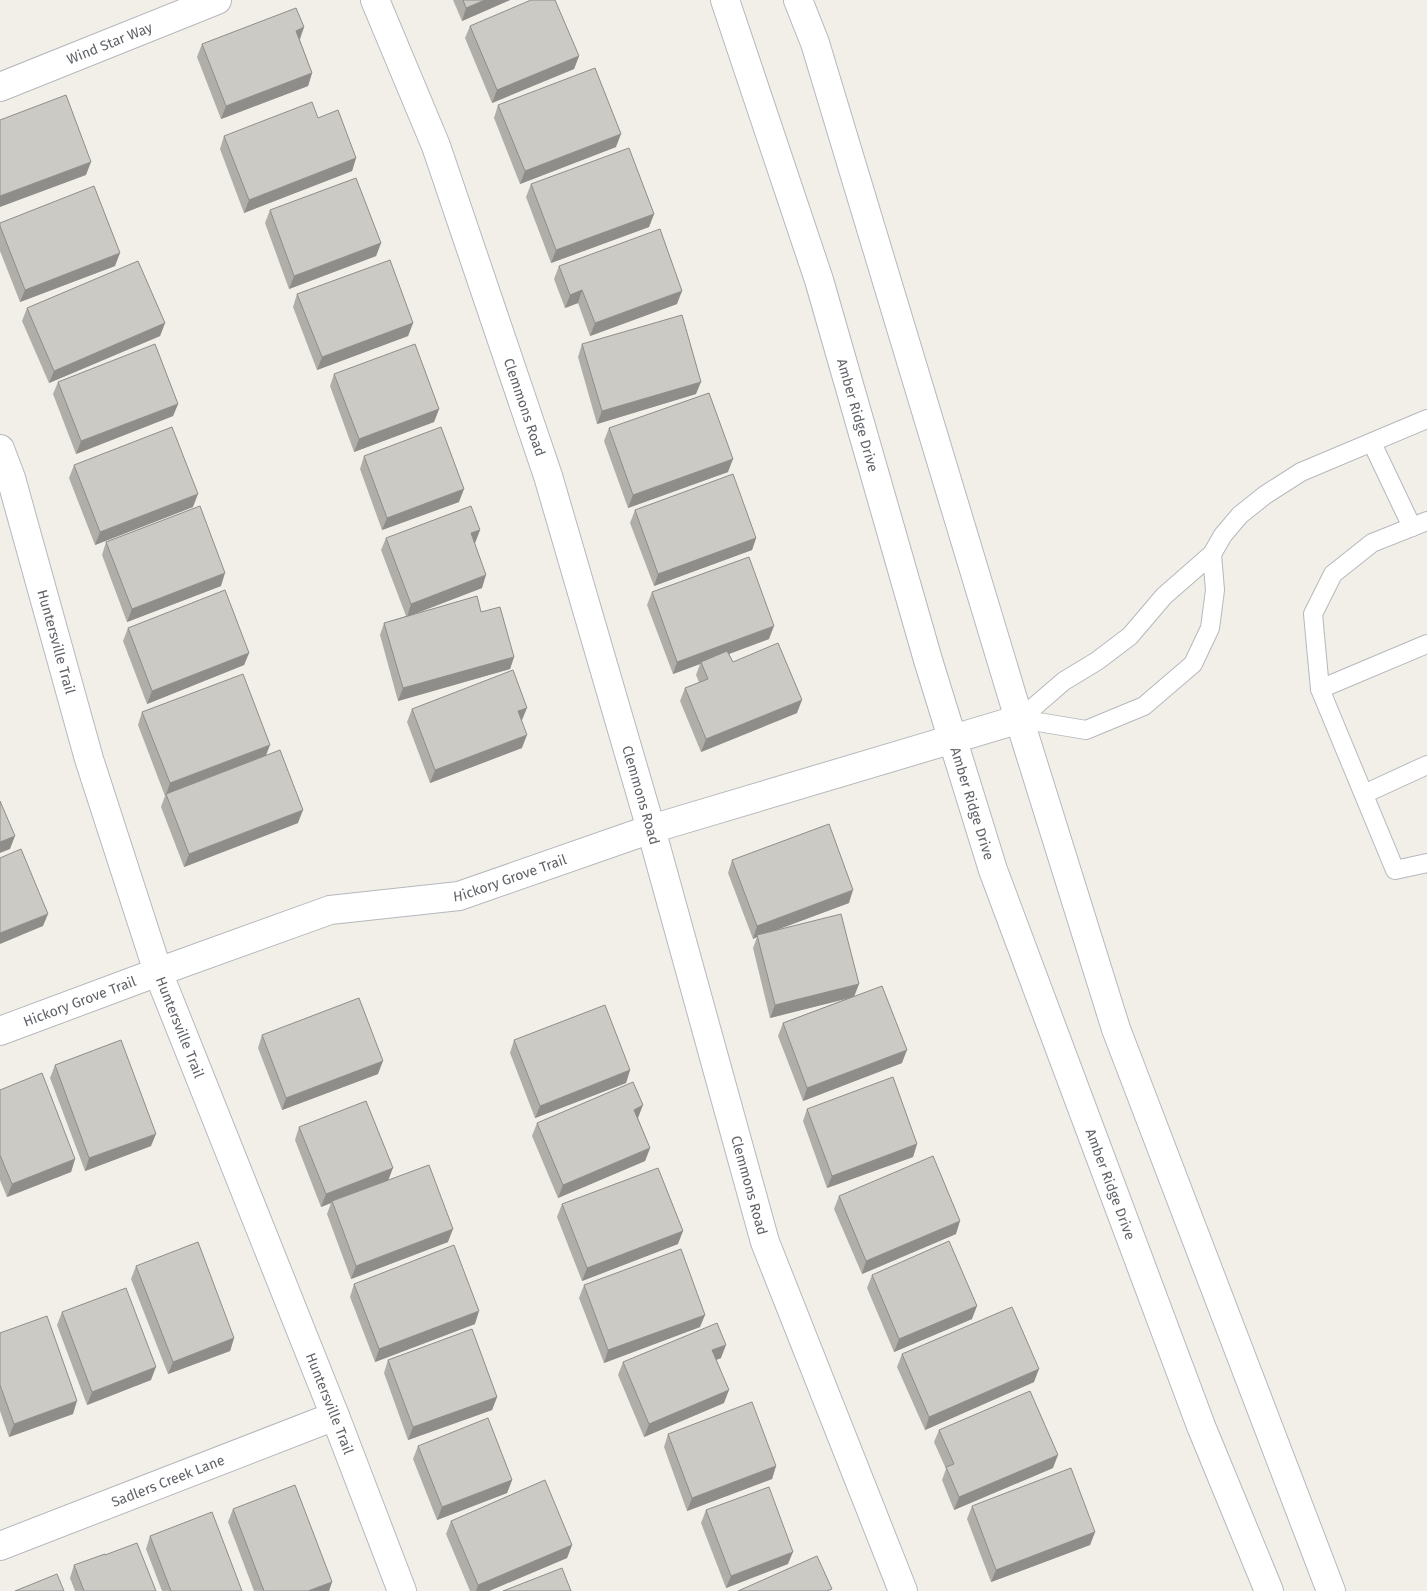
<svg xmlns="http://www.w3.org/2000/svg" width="1427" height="1591" viewBox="0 0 1427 1591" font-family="'Fira Sans',sans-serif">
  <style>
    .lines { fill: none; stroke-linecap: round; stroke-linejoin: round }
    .service-casing { stroke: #b5b8bc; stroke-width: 20 }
    .minor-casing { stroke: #b5b8bc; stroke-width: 30 }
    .tertiary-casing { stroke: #b5b8bc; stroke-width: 30 }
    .service { stroke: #fff; stroke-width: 18 }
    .minor { stroke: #fff; stroke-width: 28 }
    .tertiary { stroke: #fff; stroke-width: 28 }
    .wall { fill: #afaea9 }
    .shaded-wall { fill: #8f8d8a }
    .building { fill: #cccac5; stroke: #8f8d8a }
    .labels { text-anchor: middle; stroke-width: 5; stroke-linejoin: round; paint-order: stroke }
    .street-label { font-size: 14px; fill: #5f6368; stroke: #fff }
  </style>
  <rect width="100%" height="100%" fill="#f1efe8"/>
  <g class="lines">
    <defs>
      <g id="service">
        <path d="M1372,443L1412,527"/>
        <path d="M1427,521L1372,543L1333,574L1313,614L1320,689L1395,870L1427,863"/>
        <path d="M1212,554L1215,590L1210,628L1193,664L1144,706L1086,730L1020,719L1064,681L1097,661L1130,636L1164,596Z"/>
        <path d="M1212,554L1223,535L1240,515L1265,495L1301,472L1427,419"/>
        <path d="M1320,689L1427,644"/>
        <path d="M1364,794L1427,765"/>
      </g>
      <g id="minor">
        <path id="s1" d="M375,0L436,146L548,476L651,829L765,1242L903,1591"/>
        <path id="s2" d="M0,87L217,0"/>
        <path id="s3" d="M0,449L11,478L89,759L158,972L335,1416L402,1591"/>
        <path id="s4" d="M0,1031L158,972L330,910L459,896L651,829L1020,719"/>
        <path id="s5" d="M0,1546L335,1416"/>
      </g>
      <g id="tertiary">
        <path id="s6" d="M725,0L819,280L928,660L993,870L1201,1426L1269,1591"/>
        <path d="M798,0L815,43L1013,699L1116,1029L1331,1591"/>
      </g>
    </defs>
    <use href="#service" class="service-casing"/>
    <use href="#minor" class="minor-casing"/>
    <use href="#tertiary" class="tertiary-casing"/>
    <use href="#service" class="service"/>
    <use href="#minor" class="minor"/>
    <use href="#tertiary" class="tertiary"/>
  </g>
  <g class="wall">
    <path d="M453,0H510L462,21Z"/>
    <path d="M470,26L579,56L574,69L492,103L465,38Z"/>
    <path d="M304,27L300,40L312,73L308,86L221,119L197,57L202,44Z"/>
    <path d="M498,105L616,147L520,184L494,118Z"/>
    <path d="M224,136L356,158L352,171L244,213L220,149Z"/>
    <path d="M531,184L654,214L649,227L551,263L526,197Z"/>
    <path d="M270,210L381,243L376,256L289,289L265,223Z"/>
    <path d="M0,223L115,266L20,302L0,251Z"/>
    <path d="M559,266L677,304L590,336L578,303L565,308L554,279Z"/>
    <path d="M297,294L413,323L408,336L317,370L293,307Z"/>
    <path d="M27,308L165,323L160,336L49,383L22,321Z"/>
    <path d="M582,344L696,394L597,424L578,357Z"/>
    <path d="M334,374L439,409L434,422L354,452L330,386Z"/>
    <path d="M58,382L178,404L173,416L76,454L53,394Z"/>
    <path d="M609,428L728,472L628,508L604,441Z"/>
    <path d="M364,456L459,502L382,530L360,469Z"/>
    <path d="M74,465L193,507L95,545L69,478Z"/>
    <path d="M635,510L756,538L752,550L654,586L630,523Z"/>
    <path d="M480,530L475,543H474L482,588L410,615L481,612L514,657L510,669L398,701L380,635L384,623L406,616L381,550L386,538Z"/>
    <path d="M106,542L221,586L127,622L102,555Z"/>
    <path d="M652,592L769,639L729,654L733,662L797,713L701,752L680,701L685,688L699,682L696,675L700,664L673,674L647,605Z"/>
    <path d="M128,628L249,653L244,665L147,704L123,641Z"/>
    <path d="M412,709L522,720L521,721L522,748L430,783L407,722Z"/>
    <path d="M142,712L266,756L298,823L184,867L161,807L165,796L138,725Z"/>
    <path d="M732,860L849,903L770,932L854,996L902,1063L803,1101L778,1036L783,1023L851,997L770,1018L753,948L757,937L753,939L728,873Z"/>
    <path d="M262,1035L378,1074L282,1110L258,1048Z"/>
    <path d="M514,1040L630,1070L626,1083L535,1118L510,1053Z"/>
    <path d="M55,1065L151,1146L85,1171L50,1078Z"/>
    <path d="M0,1090L75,1159L71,1172L7,1197L0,1180Z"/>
    <path d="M807,1109L917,1144L913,1157L827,1188L803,1121Z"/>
    <path d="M638,1118L650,1148L645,1161L558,1198L532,1136L537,1123Z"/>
    <path d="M299,1127L388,1180L448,1242L351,1279L327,1214L331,1203L321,1207L295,1140Z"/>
    <path d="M839,1196L956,1234L862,1274L834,1209Z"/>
    <path d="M562,1204L678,1244L582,1281L557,1217Z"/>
    <path d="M136,1266L234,1338L230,1351L168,1374L131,1279Z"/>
    <path d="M872,1275L972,1319L894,1352L867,1288Z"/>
    <path d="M354,1284L475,1324L375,1362L350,1297Z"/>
    <path d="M584,1285L700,1327L604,1363L579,1298Z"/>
    <path d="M62,1312L151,1380L87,1405L57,1325Z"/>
    <path d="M0,1333L73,1414L9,1437L0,1411Z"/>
    <path d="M902,1354L1034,1382L925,1430L897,1367Z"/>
    <path d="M721,1358L716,1360L724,1403L644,1437L618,1375L623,1362Z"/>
    <path d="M388,1360L497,1397L492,1410L408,1440L384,1373Z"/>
    <path d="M939,1430L1053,1468L954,1510L942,1480L946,1469L934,1442Z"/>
    <path d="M668,1434L776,1466L772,1479L687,1511L664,1447Z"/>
    <path d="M418,1446L512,1480L507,1493L437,1520L413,1459Z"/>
    <path d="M972,1506L1095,1532L1090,1545L991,1582L967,1519Z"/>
    <path d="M233,1509L332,1582L329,1591H254L228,1522Z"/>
    <path d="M706,1510L788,1564L726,1588L701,1523Z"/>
    <path d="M451,1521L572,1545L567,1558L489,1591H470L446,1534Z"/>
    <path d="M150,1536L242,1591H162L146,1549Z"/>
    <path d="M74,1565L156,1591H75L70,1578Z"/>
  </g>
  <g class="shaded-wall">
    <path d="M485,0H510L462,21L466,8Z"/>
    <path d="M304,27L299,40L296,31Z"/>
    <path d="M579,56L574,69L492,103L497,90Z"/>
    <path d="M312,73L308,86L221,119L226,106Z"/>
    <path d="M621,134L616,147L520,184L525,171Z"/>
    <path d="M356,158L352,171L244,213L249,200Z"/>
    <path d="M91,162L86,175L0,207V196Z"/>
    <path d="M654,214L649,227L551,263L556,250Z"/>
    <path d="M381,243L376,256L289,289L294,276Z"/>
    <path d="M120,253L115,266L20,302L25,290Z"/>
    <path d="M582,290L578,303L565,308L570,295Z"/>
    <path d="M682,291L677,304L590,336L595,323Z"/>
    <path d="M165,323L160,336L49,383L54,371Z"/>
    <path d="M413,323L408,336L317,370L322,357Z"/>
    <path d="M701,382L696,394L597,424L602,411Z"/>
    <path d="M178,404L173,416L76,454L81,441Z"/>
    <path d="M439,409L434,422L354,452L359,439Z"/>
    <path d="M733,459L728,472L628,508L633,495Z"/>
    <path d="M464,489L459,502L382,530L387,518Z"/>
    <path d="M198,494L193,507L95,545L100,532Z"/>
    <path d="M480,530L475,543L466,546L471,533Z"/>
    <path d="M756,538L752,550L654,586L658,574Z"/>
    <path d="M225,573L221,586L127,622L132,609Z"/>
    <path d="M486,575L482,588L407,617L411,604Z"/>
    <path d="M774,626L769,639L702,664L701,662L700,664L673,674L677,662Z"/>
    <path d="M249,653L244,665L147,704L152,691Z"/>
    <path d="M514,657L510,669L398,701L403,688Z"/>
    <path d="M802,700L797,713L701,752L706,739Z"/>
    <path d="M527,708L522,720L513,724L518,711Z"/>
    <path d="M527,735L522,748L430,783L435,770Z"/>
    <path d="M270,745L265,758L166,795L170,783Z"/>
    <path d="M303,810L298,823L184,867L189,854Z"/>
    <path d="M15,836L10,849L0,853V842Z"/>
    <path d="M853,890L849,903L758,937L757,935V937L753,939L757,926Z"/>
    <path d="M48,914L43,926L0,944V933Z"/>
    <path d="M859,984L854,997L770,1018L775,1005Z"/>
    <path d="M907,1050L902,1063L803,1101L807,1088Z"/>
    <path d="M383,1061L378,1074L282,1110L286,1098Z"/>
    <path d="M630,1070L626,1083L535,1118L540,1106Z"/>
    <path d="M643,1105L638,1118L629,1122L634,1110Z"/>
    <path d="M156,1134L151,1146L85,1171L89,1158Z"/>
    <path d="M917,1144L913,1157L827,1188L832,1176Z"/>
    <path d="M650,1148L645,1161L558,1198L563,1185Z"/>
    <path d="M75,1159L71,1172L7,1197L12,1184Z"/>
    <path d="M393,1168L388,1181L332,1201L331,1203L321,1207L326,1194Z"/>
    <path d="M960,1221L956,1234L862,1274L866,1261Z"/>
    <path d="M453,1229L448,1242L351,1279L356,1266Z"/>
    <path d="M683,1231L678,1244L582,1281L587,1268Z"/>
    <path d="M977,1306L972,1319L894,1352L899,1339Z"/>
    <path d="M479,1311L475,1324L375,1362L379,1349Z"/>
    <path d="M705,1315L700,1327L604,1363L608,1350Z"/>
    <path d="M234,1338L230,1351L168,1374L173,1362Z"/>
    <path d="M726,1345L721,1358L708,1363L712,1350Z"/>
    <path d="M156,1367L151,1380L87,1405L92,1392Z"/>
    <path d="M1039,1369L1034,1382L925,1430L929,1417Z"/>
    <path d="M729,1390L724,1403L644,1437L649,1424Z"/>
    <path d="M497,1397L492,1410L408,1440L413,1427Z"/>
    <path d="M77,1401L73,1414L9,1437L14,1424Z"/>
    <path d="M1058,1455L1053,1468L954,1510L959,1497Z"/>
    <path d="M776,1466L772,1479L687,1511L692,1498Z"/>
    <path d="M512,1480L507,1493L437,1520L442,1507Z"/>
    <path d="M1095,1532L1090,1545L991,1582L996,1570Z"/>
    <path d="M572,1545L567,1558L489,1591H476L478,1585Z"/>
    <path d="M793,1552L788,1564L726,1588L731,1576Z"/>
    <path d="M332,1582L329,1591H308Z"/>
  </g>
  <g class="building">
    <path d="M463,0H485L466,8Z"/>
    <path d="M531,0H555L579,56L497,90L470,26Z"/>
    <path d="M296,8L304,27L296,31L312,73L226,106L202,44Z"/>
    <path d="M595,68L621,134L525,171L498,105Z"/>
    <path d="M66,95L91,162L0,196V120Z"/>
    <path d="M312,102L318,118L338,110L356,158L249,200L224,136Z"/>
    <path d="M629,148L654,214L556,250L531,184Z"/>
    <path d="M356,178L381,243L294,276L270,210Z"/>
    <path d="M94,186L120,253L25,290L0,226V223Z"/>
    <path d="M660,229L682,291L595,323L582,290L570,295L559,266Z"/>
    <path d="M390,260L413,323L322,357L297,294Z"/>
    <path d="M138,261L165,323L54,371L27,308Z"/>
    <path d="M682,315L701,382L602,411L582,344Z"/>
    <path d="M155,344L178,404L81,441L58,382Z"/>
    <path d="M415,344L439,409L359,439L334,374Z"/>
    <path d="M709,393L733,459L633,495L609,428Z"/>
    <path d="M172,427L198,494L100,532L74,465Z"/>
    <path d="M441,427L464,489L387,518L364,456Z"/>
    <path d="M733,474L756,538L658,574L635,510Z"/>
    <path d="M200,506L225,573L132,609L106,542Z"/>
    <path d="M471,506L480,530L471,533L486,575L411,604L386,538Z"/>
    <path d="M749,557L774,626L677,662L652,592Z"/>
    <path d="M225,590L249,653L152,691L128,628Z"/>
    <path d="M477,596L481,612L500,607L514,657L403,688L384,623Z"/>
    <path d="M778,643L802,700L706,739L685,688L708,679L701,662L727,651L733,662Z"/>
    <path d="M513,670L527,708L518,711L527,735L435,770L412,709Z"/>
    <path d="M243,674L270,745L170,783L142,712Z"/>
    <path d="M280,750L303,810L189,854L166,794Z"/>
    <path d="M0,801L15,836L0,842Z"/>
    <path d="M829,824L853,890L757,926L732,860Z"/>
    <path d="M21,849L48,914L0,933V858Z"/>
    <path d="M841,914L859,984L775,1005L757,935Z"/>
    <path d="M882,986L907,1050L807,1088L783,1023Z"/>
    <path d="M359,998L383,1061L286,1098L262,1035Z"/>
    <path d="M605,1005L630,1070L540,1106L514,1040Z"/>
    <path d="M121,1040L156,1134L89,1158L55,1065Z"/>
    <path d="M42,1073L75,1159L12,1184L0,1155V1090Z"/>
    <path d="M893,1077L917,1144L832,1176L807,1109Z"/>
    <path d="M633,1082L643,1105L634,1110L650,1148L563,1185L537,1123Z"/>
    <path d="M366,1101L393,1168L326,1194L299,1127Z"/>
    <path d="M933,1156L960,1221L866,1261L839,1196Z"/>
    <path d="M429,1165L453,1229L356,1266L332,1201Z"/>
    <path d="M658,1168L683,1231L587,1268L562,1204Z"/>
    <path d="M949,1241L977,1306L899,1339L872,1275Z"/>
    <path d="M198,1242L234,1338L173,1362L136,1266Z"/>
    <path d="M454,1245L479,1311L379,1349L354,1284Z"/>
    <path d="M681,1249L705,1315L608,1350L584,1285Z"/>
    <path d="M126,1288L156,1367L92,1392L62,1312Z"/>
    <path d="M1012,1307L1039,1369L929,1417L902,1354Z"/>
    <path d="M47,1316L77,1401L14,1424L0,1385V1333Z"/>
    <path d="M717,1323L726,1345L712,1350L729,1390L649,1424L623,1362Z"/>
    <path d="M472,1329L497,1397L413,1427L388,1360Z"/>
    <path d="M1030,1391L1058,1455L959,1497L946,1467L954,1464L939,1430Z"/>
    <path d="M752,1402L776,1466L692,1498L668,1434Z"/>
    <path d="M488,1418L512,1480L442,1507L418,1446Z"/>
    <path d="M1071,1468L1095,1532L996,1570L972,1506Z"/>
    <path d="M545,1480L572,1545L478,1585L451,1521Z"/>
    <path d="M295,1485L332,1582L308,1591H264L233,1509Z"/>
    <path d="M769,1487L793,1552L731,1576L706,1510Z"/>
    <path d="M212,1512L242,1591H171L150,1536Z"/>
    <path d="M137,1543L156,1591H84L74,1565L105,1554V1555Z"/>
    <path d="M817,1556L832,1589L827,1591H738Z"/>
    <path d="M562,1568L571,1591H503Z"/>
    <path d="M57,1574L64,1591H15Z"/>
  </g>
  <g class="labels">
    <g class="street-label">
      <text dy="5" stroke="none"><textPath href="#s2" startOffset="118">Wind Star Way</textPath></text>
      <text dy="5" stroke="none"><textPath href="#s1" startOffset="434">Clemmons Road</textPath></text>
      <text dy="5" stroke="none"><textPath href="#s6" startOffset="436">Amber Ridge Drive</textPath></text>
      <text dy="5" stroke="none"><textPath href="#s3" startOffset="201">Huntersville Trail</textPath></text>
      <text dy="5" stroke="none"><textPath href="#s1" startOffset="839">Clemmons Road</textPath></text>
      <text dy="5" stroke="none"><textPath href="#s6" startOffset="841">Amber Ridge Drive</textPath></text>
      <text dy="5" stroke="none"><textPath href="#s4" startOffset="535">Hickory Grove Trail</textPath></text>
      <text dy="5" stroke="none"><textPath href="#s4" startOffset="85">Hickory Grove Trail</textPath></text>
      <text dy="5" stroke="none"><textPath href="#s3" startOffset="606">Huntersville Trail</textPath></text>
      <text dy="5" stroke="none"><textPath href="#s6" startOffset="1246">Amber Ridge Drive</textPath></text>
      <text dy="5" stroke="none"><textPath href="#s1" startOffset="1244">Clemmons Road</textPath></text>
      <text dy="5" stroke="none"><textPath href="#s3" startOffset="1011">Huntersville Trail</textPath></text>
      <text dy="5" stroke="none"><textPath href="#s5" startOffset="180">Sadlers Creek Lane</textPath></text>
    </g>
  </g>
</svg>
